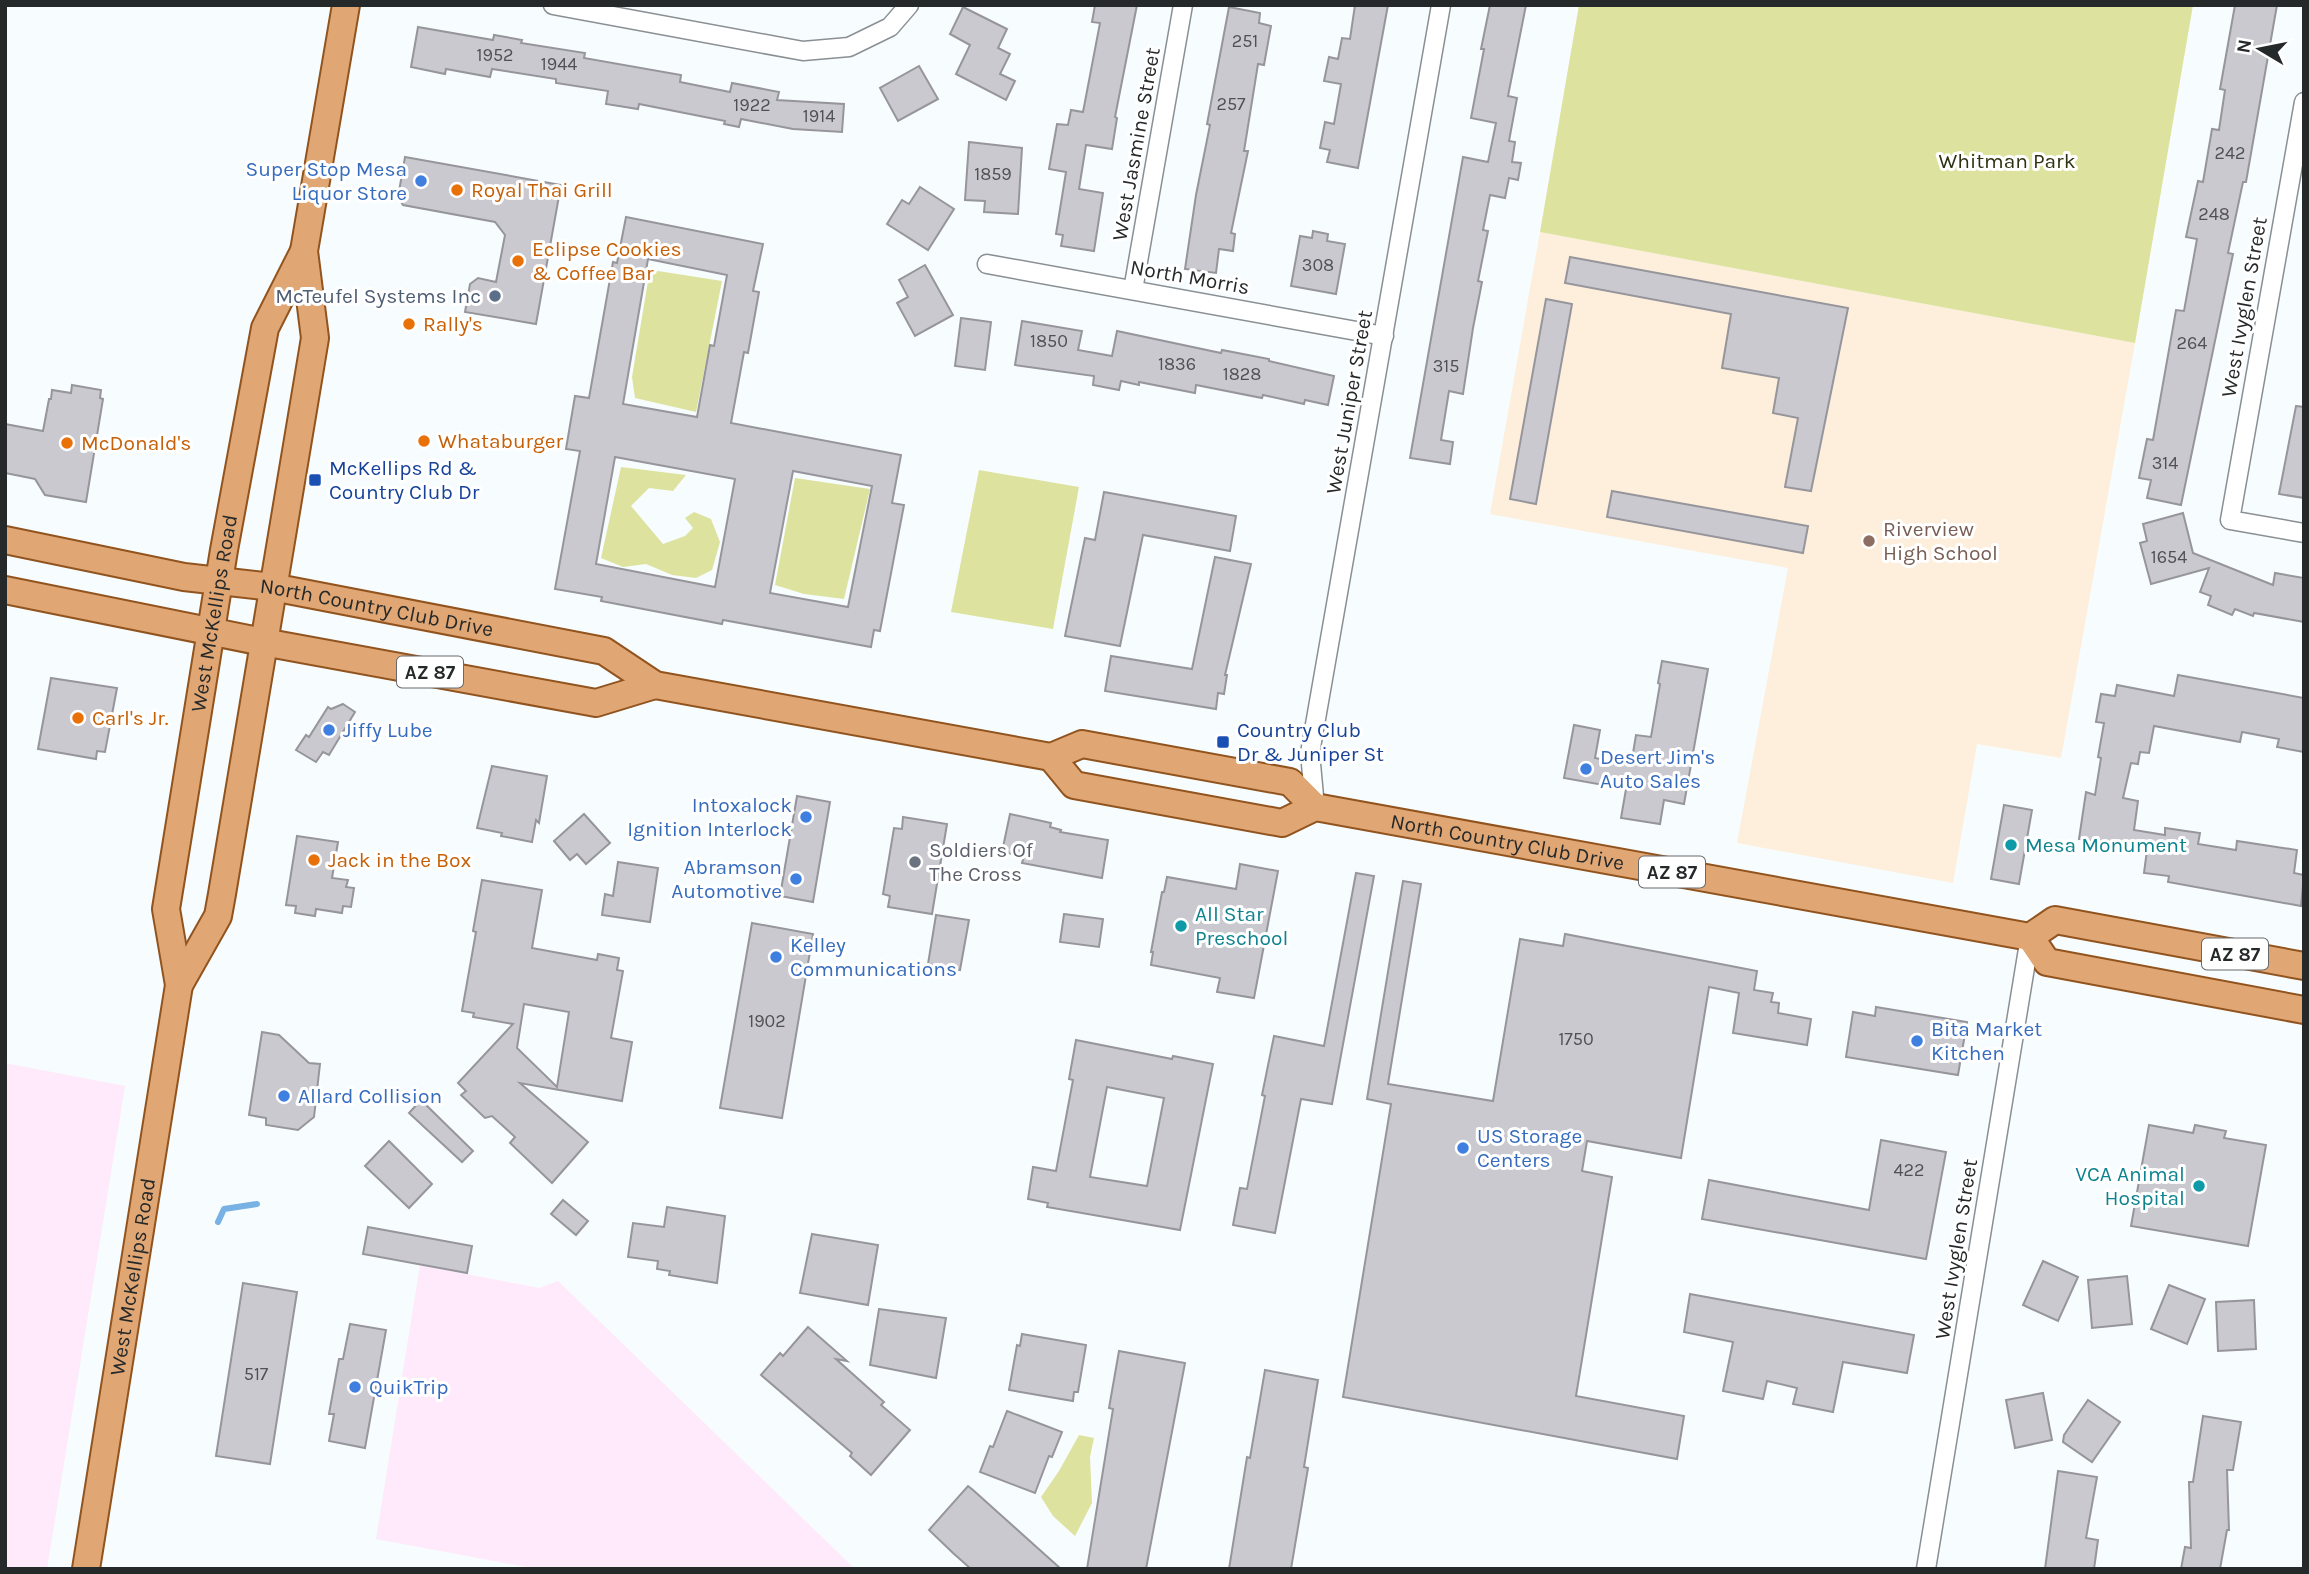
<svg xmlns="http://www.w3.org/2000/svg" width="2309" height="1574" viewBox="0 0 2309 1574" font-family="Karla,sans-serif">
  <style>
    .industrial { fill: #feeafa }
    .education { fill: #fdefdb }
    .green { fill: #dde39e }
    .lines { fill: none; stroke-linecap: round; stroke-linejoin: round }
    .stream { stroke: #78b1e3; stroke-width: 6 }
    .building { fill: #cbc9d0; stroke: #96959b; stroke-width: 2; fill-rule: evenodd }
    .minor-casing { stroke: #898f93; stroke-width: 21 }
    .primary-casing { stroke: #92541e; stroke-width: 30 }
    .minor { stroke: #fff; stroke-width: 18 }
    .primary { stroke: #e0a674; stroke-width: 26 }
    .shop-dot { fill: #3f7fe0; stroke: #fff; stroke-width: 2.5 }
    .food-dot { fill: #e8710a; stroke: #fff; stroke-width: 2.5 }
    .service-dot { fill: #5c6f8a; stroke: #fff; stroke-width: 2.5 }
    .transit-dot { fill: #1a4fb4; stroke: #fff; stroke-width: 2.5 }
    .education-dot { fill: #8d6e63; stroke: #fff; stroke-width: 2.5 }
    .culture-dot { fill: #0f9aa8; stroke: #fff; stroke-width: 2.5 }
    .worship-dot { fill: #6b7280; stroke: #fff; stroke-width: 2.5 }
    .labels { text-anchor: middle; stroke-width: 6; stroke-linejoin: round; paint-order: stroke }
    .number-label { font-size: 18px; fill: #4f5154 }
    .shield { fill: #fff; stroke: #67696a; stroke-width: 2 }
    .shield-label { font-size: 19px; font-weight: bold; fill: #26292a }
    .street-label { font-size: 21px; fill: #26292a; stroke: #fff }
    .park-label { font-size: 21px; fill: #2f3111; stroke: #fff }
    .shop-label { font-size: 21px; fill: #366cbe; stroke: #fff; text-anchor: start }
    .food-label { font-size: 21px; fill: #c56008; stroke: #fff; text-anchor: start }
    .service-label { font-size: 21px; fill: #4e5e75; stroke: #fff; text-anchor: end }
    .transit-label { font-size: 21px; fill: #164399; stroke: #fff; text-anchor: start }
    .education-label { font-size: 21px; fill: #785e54; stroke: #fff; text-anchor: start }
    .culture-label { font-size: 21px; fill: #0d838f; stroke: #fff; text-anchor: start }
    .worship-label { font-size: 21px; fill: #5b616d; stroke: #fff; text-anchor: start }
  </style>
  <rect width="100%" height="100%" fill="#f7fcff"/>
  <g class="industrial">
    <path d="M5,1063L125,1086L47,1569H5Z"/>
    <path d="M420,1265L539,1288L558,1281L855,1569H537L376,1539Z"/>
  </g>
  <path class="education" d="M1540,232L2135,343L2061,758L1977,744L1953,883L1737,843L1788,568L1490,514Z"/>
  <g class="green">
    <path d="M1579,5H2193L2135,343L1540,232Z"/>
    <path d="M658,271L722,281L696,412L635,398L632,377L649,275Z"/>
    <path d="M621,467L686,475L673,491L649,488L631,506L663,544L685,536L693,528L685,518L694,512L711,519L720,542L712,570L696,578L672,575L646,564L623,567L601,558Z"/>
    <path d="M979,470L1079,487L1053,629L951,612Z"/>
    <path d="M795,478L870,489L844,599L804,594L775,585Z"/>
    <path d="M1079,1435L1094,1438L1090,1457L1092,1503L1075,1536L1053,1516L1041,1497L1059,1471Z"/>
  </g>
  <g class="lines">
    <path class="stream" d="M218,1222L224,1209L257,1204"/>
  </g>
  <g class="building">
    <path d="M1095,5H1137L1115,117L1117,118L1112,149L1086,145L1079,189L1103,193L1094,251L1061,246L1063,235L1056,234L1066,172L1049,169L1057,124L1068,125L1071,110L1083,112L1100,23L1092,22Z"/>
    <path d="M1355,5H1388L1358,168L1327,162L1330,150L1320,148L1325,122L1334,124L1341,84L1324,81L1329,57L1338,59L1342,38L1350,39Z"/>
    <path d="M1490,5H1526L1508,96L1517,98L1509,141L1515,142L1512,162L1521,163L1518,180L1509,178L1505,198L1490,195L1483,230L1488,231L1478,281L1482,282L1473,328L1463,394L1449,391L1441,440L1453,442L1450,464L1410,458L1463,157L1488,162L1496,123L1471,118L1484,49H1481Z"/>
    <path d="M2235,5H2277L2246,182H2243L2228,253L2233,254L2181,505L2147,498L2151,480L2139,478L2147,439L2153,440L2176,310L2184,311L2197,239L2186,237L2198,181L2203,182L2212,129L2219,130L2225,90L2220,89Z"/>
    <path d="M963,7L1007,29L998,48L1010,54L1000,74L1015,81L1006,100L956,74L970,45L950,34Z"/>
    <path d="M1229,7L1260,13L1259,23L1271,26L1264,65L1258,64L1244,151H1248L1231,233L1235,234L1233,251L1219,249L1216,273L1185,269L1196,195L1210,125L1207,124Z"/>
    <path d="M418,27L493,40L494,35L522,40L521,43L585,53L584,58L681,75L680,82L730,92L732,83L779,92L777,100L844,104L842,132L793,129L741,119L739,127L724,124L725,121L639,104L638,109L606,104L608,91L556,83V79L492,69L490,77L446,69L445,74L411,67Z"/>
    <path d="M919,66L938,99L898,121L880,88Z"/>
    <path d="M969,142L1022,148L1018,214L984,212L985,201L965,200Z"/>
    <path d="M405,157L561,185L536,324L465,312L470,284L478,278L496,282L505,235L495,222L403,205L398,197Z"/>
    <path d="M920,187L954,209L928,250L887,224L902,200L909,204Z"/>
    <path d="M626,217L763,244L753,291L759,292L748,353L744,352L731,423L901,455L892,503L904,505L880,631L874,630L871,647L723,620L722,624L601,601L602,597L555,589L580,451L566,449L575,396L589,398L613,262L617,263ZM648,259L727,275L714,346L710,345L697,417L623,404ZM615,457L735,479L715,587L596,564ZM793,471L872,486L848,607L770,593Z"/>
    <path d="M1313,231L1328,234L1327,241L1345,244L1336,294L1291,286L1300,236L1312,238Z"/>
    <path d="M1570,257L1848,308L1811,491L1785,487L1798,418L1773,413L1779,378L1722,368L1731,314L1565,283Z"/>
    <path d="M925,265L953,315L915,336L897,303L908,297L899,280Z"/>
    <path d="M1546,299L1572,304L1536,504L1510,499Z"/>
    <path d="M961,318L991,322L985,370L955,366Z"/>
    <path d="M1022,321L1082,331L1078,350L1112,356L1117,331L1221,353L1222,350L1269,359V361L1334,376L1328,405L1305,400L1304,404L1263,395L1262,398L1196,385L1195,393L1139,382V385L1121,381L1119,390L1093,385L1094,376L1015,365Z"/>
    <path d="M72,385L101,390L100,398L103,399L86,502L45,495L35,479L5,473V424L43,431L49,399H51L52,390L71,393Z"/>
    <path d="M2296,406L2304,407V498L2279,494Z"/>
    <path d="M1612,491L1808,526L1803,553L1607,517Z"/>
    <path d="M1104,492L1236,516L1230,551L1143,535L1120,646L1065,636L1085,538L1095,540Z"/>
    <path d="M2183,513L2193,553L2273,585L2275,573L2304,578V622L2254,613L2253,616L2235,609L2232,615L2208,605L2211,596L2200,592L2209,568L2151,584L2140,543L2147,541L2143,524Z"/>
    <path d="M1215,557L1251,564L1225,675H1227L1224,694L1218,693L1216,709L1105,691L1111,656L1192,669Z"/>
    <path d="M1662,661L1708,669L1684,804L1664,800L1660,824L1621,818L1626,789L1564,778L1574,725L1600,730L1595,758L1631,765L1636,735L1651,737L1660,684L1658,683Z"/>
    <path d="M2178,675L2304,698V752L2277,747L2279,739L2242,732L2240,742L2154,726L2149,753L2140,752L2138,764L2131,763L2123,798L2138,801L2134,830L2165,835V828L2200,833L2198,844L2236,850L2237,841L2297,850L2294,873L2304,875L2301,906L2168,882L2169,876L2144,873L2147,850L2079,839L2086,792L2095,795L2101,758L2098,757L2104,723L2096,722L2101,694L2115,696L2117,685L2174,696Z"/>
    <path d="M51,678L117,688L105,752L97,751L96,759L38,749Z"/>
    <path d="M343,704L355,712L329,755L323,752L316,762L296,750L306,735L309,737L328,707L331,709Z"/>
    <path d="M492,766L547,776L539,823L536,820L532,842L501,836L502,833L477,828Z"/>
    <path d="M797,796L830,802L813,902L780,896Z"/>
    <path d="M2004,805L2032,810L2019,884L1991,879Z"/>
    <path d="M584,814L610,843L586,864L577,854L570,860L554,841Z"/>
    <path d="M1010,814L1051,823L1050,827L1061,830L1060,832L1108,840L1102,878L1022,863L1024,856L1002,852Z"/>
    <path d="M903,817L947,824L932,914L888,907L890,896L883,894L894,828L902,829Z"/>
    <path d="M297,836L338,842L332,878L348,880L346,887L354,888L351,907L343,906L342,913L316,909L315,916L295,913L296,906L286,905Z"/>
    <path d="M618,862L658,868L650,922L602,915L605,894L613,896Z"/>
    <path d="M1240,864L1278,871L1254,998L1217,992L1220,978L1151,965L1153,952H1151L1162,892H1164L1167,877L1236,889Z"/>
    <path d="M1356,873L1374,876L1332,1104L1301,1099L1275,1233L1233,1225L1240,1188L1247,1189L1265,1096L1262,1095L1274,1036L1324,1046Z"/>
    <path d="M482,880L542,890L532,948L597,960L598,954L619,958L617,970L623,971L611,1038L632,1042L622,1101L520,1083L588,1142L552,1183L510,1143L515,1137L492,1116L485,1118L461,1095L466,1091L458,1083L513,1024L473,1017L474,1013L462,1011L476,932L473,931ZM524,1004L569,1012L557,1087L517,1048Z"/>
    <path d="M1403,881L1421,884L1388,1084L1493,1101L1520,939L1563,946L1565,934L1757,971L1754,990L1773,993L1771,1002L1779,1003L1778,1013L1811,1019L1807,1045L1733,1033L1739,993L1709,987L1681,1158L1587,1141L1582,1171L1612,1177L1576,1396L1684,1416L1677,1459L1343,1397L1391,1104L1367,1099Z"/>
    <path d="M1064,914L1103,919L1099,947L1060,942Z"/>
    <path d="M936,915L969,920L960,970L928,964Z"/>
    <path d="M752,923L813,934L782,1118L720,1108Z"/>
    <path d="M1876,1007L1967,1022L1958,1075L1846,1057L1853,1012L1875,1016Z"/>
    <path d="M262,1032L279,1035L309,1063L320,1064L314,1117L298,1130L266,1125V1118L249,1115Z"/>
    <path d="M1076,1040L1172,1059L1173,1056L1213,1064L1180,1230L1047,1207L1048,1203L1028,1199L1033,1167L1056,1171L1073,1080L1069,1079ZM1107,1087L1164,1098L1147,1186L1090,1177Z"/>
    <path d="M421,1100L473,1151L462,1162L409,1113Z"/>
    <path d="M2149,1125L2193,1133L2195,1125L2226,1131L2224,1138L2266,1145L2248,1246L2131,1226Z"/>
    <path d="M1881,1140L1946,1152L1926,1259L1702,1219L1709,1180L1869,1210Z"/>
    <path d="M389,1141L432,1184L409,1208L365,1166Z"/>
    <path d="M563,1200L588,1221L576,1235L551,1214Z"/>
    <path d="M667,1207L725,1216L717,1283L669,1275L670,1271L657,1269L658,1261L628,1257L633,1223L664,1227Z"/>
    <path d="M368,1227L472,1246L467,1273L363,1254Z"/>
    <path d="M812,1234L878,1245L868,1305L800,1293Z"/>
    <path d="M2043,1261L2078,1277L2058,1321L2023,1305Z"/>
    <path d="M2127,1276L2132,1324L2092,1328L2088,1280Z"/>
    <path d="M243,1283L297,1292L270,1464L216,1456Z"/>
    <path d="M2169,1285L2205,1299L2187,1344L2151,1329Z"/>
    <path d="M1690,1294L1914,1335L1907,1373L1843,1362L1833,1412L1793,1404L1797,1388L1767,1381L1763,1399L1723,1391L1733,1342L1684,1332Z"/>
    <path d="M2254,1300L2256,1349L2218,1351L2216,1302Z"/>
    <path d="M879,1309L946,1318L936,1378L870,1365Z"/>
    <path d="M350,1324L386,1330L365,1448L329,1441L334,1414H329L339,1359H343Z"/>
    <path d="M808,1327L847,1361L836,1359L884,1402L881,1405L910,1430L871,1475L850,1456L852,1453L761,1375L780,1353L783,1356Z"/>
    <path d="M1022,1334L1086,1345L1078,1392H1074L1073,1401L1009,1390L1017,1345L1020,1346Z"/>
    <path d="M1119,1351L1185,1363L1146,1569H1087L1113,1409L1109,1408Z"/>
    <path d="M1265,1370L1318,1380L1304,1467L1308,1468L1291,1569H1229L1247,1457L1250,1458Z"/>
    <path d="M2043,1393L2052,1440L2015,1448L2006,1400Z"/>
    <path d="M2088,1400L2120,1422L2092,1462L2063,1442L2064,1435Z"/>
    <path d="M1007,1411L1062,1432L1052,1457L1049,1456L1035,1493L980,1472L990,1446L993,1447Z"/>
    <path d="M2203,1416L2241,1422L2233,1470H2227L2229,1530H2227L2220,1569H2181L2185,1547L2191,1548L2189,1482H2193Z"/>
    <path d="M2058,1471L2097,1477L2086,1538L2098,1540L2094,1569H2045Z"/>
    <path d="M968,1486L973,1490L1061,1569H971L953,1553L929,1530Z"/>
  </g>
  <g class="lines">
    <defs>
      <g id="minor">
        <path d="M553,5L803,51L849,47L890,27L909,5"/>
        <path d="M2304,102L2230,520L2304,533"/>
        <path d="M987,264L1384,336"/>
        <path d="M1133,290L1183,5"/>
        <path d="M1315,807L1310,753L1441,5"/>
        <path d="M1926,1569L2030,937"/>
      </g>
      <g id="primary">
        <path id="s1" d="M5,540L184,577L272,587L604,651L655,685L1051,757L1082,744L1290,782L1315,807"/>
        <path d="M5,590L263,642L596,703L655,685"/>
        <path id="s2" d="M1051,757L1074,785L1282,823L1315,807L2030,937L2055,920L2304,966"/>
        <path d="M2030,937L2047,962L2304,1010"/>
        <path d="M179,985L218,916L222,894L315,338L304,251L346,5"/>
        <path id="s3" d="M86,1569L179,985L166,909L224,550L265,328L304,251"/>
      </g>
    </defs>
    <use href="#minor" class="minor-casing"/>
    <use href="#primary" class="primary-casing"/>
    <use href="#minor" class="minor"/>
    <use href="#primary" class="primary"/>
  </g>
  <g class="shop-dot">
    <circle cx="421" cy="181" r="7"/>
    <circle cx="329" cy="730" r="7"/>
    <circle cx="1586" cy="769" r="7"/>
    <circle cx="806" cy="817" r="7"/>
    <circle cx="796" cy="879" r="7"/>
    <circle cx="776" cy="957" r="7"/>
    <circle cx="1917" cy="1041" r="7"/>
    <circle cx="284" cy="1096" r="7"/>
    <circle cx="1463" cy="1148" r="7"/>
    <circle cx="355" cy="1387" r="7"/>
  </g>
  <g class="food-dot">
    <circle cx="457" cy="190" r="7"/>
    <circle cx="518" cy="261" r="7"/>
    <circle cx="409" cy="324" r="7"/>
    <circle cx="424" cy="441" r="7"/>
    <circle cx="67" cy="443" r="7"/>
    <circle cx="78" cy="718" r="7"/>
    <circle cx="314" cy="860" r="7"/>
  </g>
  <circle class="service-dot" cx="495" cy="296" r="7"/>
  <g class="transit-dot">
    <rect x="308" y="473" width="14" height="14" rx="3.5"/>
    <rect x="1216" y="735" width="14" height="14" rx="3.5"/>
  </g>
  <circle class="education-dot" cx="1869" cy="541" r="7"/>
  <g class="culture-dot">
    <circle cx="2011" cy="845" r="7"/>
    <circle cx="1181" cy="926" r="7"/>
    <circle cx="2199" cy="1186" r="7"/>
  </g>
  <circle class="worship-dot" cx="915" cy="862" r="7"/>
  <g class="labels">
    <g class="number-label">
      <text x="1245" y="47">251</text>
      <text x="495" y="61">1952</text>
      <text x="559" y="70">1944</text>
      <text x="1231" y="110">257</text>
      <text x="752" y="111">1922</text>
      <text x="819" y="122">1914</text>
      <text x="2230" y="159">242</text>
      <text x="993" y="180">1859</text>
      <text x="2214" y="220">248</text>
      <text x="1318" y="271">308</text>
      <text x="1049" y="347">1850</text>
      <text x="2192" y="349">264</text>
      <text x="1177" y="370">1836</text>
      <text x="1446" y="372">315</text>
      <text x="1242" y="380">1828</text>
      <text x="2165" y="469">314</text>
      <text x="2169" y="563">1654</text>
      <text x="767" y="1027">1902</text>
      <text x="1576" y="1045">1750</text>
      <text x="1909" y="1176">422</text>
      <text x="256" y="1380">517</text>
    </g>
    <g class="shield">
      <rect x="397" y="656.5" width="66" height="31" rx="5"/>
      <rect x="1639" y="856.5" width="66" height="31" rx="5"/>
      <rect x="2202" y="938.5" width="66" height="31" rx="5"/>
    </g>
    <g class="shield-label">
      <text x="430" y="679">AZ 87</text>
      <text x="1672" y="879">AZ 87</text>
      <text x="2235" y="961">AZ 87</text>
    </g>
    <g class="street-label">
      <text transform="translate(1136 144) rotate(-80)" y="7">West Jasmine Street</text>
      <text transform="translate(1190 277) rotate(10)" y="7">North Morris</text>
      <text transform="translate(2244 307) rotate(-80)" y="7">West Ivyglen Street</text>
      <text transform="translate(1349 402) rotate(-80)" y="7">West Juniper Street</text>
      <text dy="7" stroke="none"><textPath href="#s1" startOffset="378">North Country Club Drive</textPath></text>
      <text dy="7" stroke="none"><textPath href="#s3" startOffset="968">West McKellips Road</textPath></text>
      <text dy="7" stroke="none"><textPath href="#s2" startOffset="480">North Country Club Drive</textPath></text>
      <text transform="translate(1956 1249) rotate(-81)" y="7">West Ivyglen Street</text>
      <text dy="7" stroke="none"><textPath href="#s3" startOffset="296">West McKellips Road</textPath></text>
    </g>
    <g class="park-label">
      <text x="2007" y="168">Whitman Park</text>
    </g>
    <g class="shop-label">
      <text x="407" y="176" text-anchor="end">Super Stop Mesa<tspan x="407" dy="24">Liquor Store</tspan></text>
      <text x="343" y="737">Jiffy Lube</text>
      <text x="1600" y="764">Desert Jim's<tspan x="1600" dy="24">Auto Sales</tspan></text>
      <text x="792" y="812" text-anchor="end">Intoxalock<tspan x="792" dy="24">Ignition Interlock</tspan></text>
      <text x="782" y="874" text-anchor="end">Abramson<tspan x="782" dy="24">Automotive</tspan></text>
      <text x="790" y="952">Kelley<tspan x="790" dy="24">Communications</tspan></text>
      <text x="1931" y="1036">Bita Market<tspan x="1931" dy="24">Kitchen</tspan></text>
      <text x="298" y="1103">Allard Collision</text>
      <text x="1477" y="1143">US Storage<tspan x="1477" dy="24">Centers</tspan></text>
      <text x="369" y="1394">QuikTrip</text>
    </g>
    <g class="food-label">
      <text x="471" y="197">Royal Thai Grill</text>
      <text x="532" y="256">Eclipse Cookies<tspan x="532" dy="24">&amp; Coffee Bar</tspan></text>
      <text x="423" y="331">Rally's</text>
      <text x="438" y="448">Whataburger</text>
      <text x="81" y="450">McDonald's</text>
      <text x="92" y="725">Carl's Jr.</text>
      <text x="328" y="867">Jack in the Box</text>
    </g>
    <g class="service-label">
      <text x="481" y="303">McTeufel Systems Inc</text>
    </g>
    <g class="transit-label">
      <text x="329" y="475">McKellips Rd &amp;<tspan x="329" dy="24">Country Club Dr</tspan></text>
      <text x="1237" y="737">Country Club<tspan x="1237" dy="24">Dr &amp; Juniper St</tspan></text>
    </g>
    <g class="education-label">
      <text x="1883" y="536">Riverview<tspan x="1883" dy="24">High School</tspan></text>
    </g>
    <g class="culture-label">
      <text x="2025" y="852">Mesa Monument</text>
      <text x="1195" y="921">All Star<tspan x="1195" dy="24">Preschool</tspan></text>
      <text x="2185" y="1181" text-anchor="end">VCA Animal<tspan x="2185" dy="24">Hospital</tspan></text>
    </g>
    <g class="worship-label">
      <text x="929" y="857">Soldiers Of<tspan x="929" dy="24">The Cross</tspan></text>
    </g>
  </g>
  <rect width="2309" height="1574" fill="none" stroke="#26292a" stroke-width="14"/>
  <g transform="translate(2260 49) rotate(280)" stroke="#ffffff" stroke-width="5" paint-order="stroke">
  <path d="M0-5L12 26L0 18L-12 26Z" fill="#26292a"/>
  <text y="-10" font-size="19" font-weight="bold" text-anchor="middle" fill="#26292a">N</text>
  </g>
</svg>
